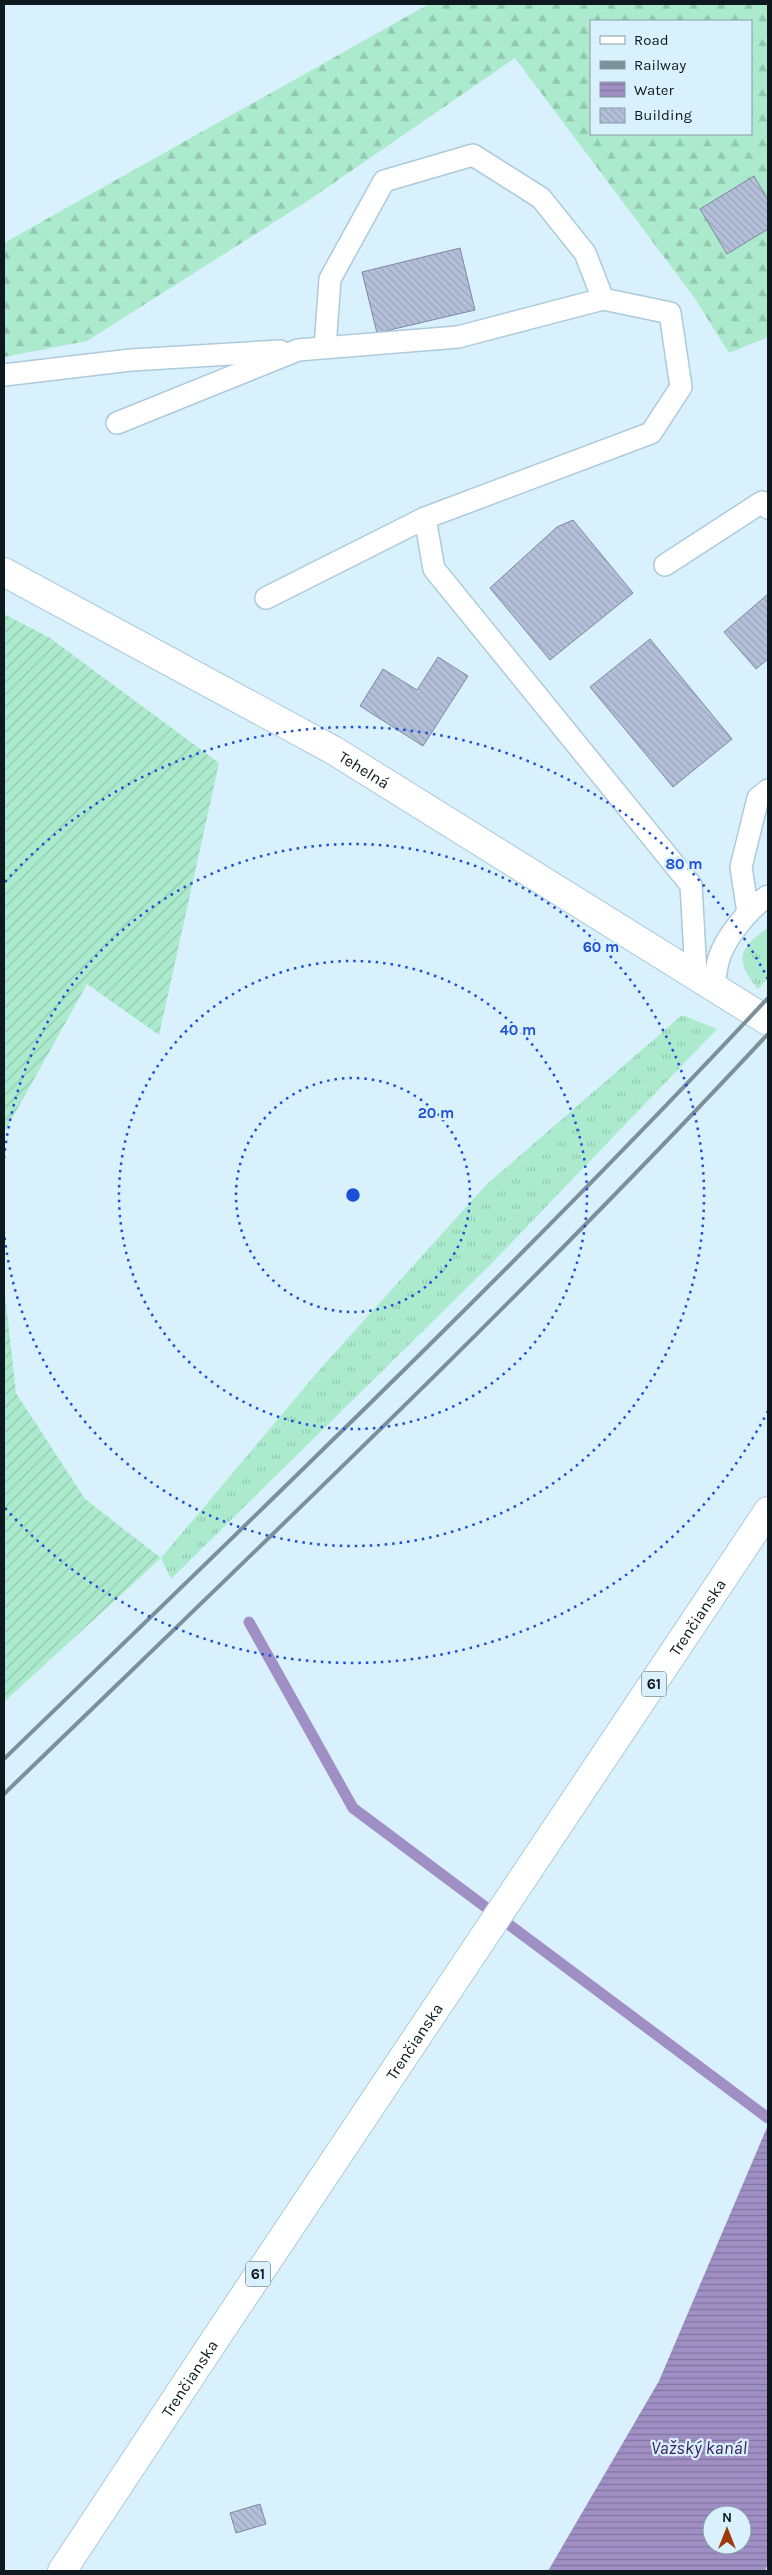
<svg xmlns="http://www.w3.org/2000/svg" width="772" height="2575" viewBox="0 0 772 2575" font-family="Karla,sans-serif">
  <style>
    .grass { fill: url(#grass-tufts) }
    .forest { fill: url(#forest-firs); fill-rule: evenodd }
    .garden { fill: url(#garden-furrows) }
    .water { fill: url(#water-rules); fill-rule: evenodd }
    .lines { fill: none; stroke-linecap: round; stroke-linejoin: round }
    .stream { stroke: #a08fc5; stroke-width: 11 }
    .building { fill: url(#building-back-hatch); stroke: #7e89a1 }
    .lane-casing { stroke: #adcada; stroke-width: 24 }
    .street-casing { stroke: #adcada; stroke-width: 30 }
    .primary-casing { stroke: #adcada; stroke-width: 30 }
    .lane { stroke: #fff; stroke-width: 21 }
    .street { stroke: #fff; stroke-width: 28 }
    .primary { stroke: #fff; stroke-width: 28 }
    .rail { stroke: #7d9099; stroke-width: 4 }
    .ring { fill: none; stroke: #1d4ed8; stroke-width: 2.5; stroke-dasharray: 2.5 5 }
    .labels { text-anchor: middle; stroke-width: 4.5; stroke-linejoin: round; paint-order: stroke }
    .shield { fill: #d9f1fd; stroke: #4b5a62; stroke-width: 1 }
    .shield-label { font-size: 15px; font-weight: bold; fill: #0e191f }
    .street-label { font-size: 16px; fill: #0e191f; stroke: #d9f1fd }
    .water-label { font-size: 18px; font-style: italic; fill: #371c5c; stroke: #d9f1fd }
    .centre { fill: #1d4ed8; stroke: #d9f1fd; stroke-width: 2.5 }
    .ring-label { font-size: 15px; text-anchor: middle; font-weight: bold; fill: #1d4ed8; stroke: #d9f1fd; stroke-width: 4.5; stroke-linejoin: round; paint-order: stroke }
  </style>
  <defs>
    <pattern id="grass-tufts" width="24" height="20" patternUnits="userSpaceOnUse" patternTransform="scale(1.25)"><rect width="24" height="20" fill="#abeacc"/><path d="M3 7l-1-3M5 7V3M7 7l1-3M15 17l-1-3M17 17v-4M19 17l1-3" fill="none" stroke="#92c8af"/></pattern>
    <pattern id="forest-firs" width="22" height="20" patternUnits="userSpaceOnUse" patternTransform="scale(1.25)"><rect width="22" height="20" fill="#abeacc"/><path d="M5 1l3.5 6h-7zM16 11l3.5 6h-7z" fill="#92c8af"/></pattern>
    <pattern id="garden-furrows" width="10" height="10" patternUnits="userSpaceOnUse" patternTransform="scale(1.25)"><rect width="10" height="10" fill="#abeacc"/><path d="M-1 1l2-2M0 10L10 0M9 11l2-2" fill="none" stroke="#92c8af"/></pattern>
    <pattern id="water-rules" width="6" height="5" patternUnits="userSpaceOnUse" patternTransform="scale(1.25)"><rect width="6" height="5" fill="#a08fc5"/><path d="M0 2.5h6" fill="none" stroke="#81749f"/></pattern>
    <pattern id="building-back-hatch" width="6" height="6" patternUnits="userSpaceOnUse" patternTransform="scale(1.25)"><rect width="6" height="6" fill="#b4c0d9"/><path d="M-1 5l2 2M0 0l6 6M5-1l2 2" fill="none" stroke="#9aa4ba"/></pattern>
  </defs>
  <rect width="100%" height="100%" fill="#d9f1fd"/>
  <g class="grass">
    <path d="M768,928V978L758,989C735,961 737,948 768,928Z"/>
    <path d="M682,1015L717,1029L490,1265L171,1579L161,1558L321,1368L486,1185Z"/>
  </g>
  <path class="forest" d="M429,4H768V337L729,353L694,297L515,58L309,200L87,341L4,357V243ZM591,21H751V134H591Z"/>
  <g class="garden">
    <path d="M4,614L50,638L219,763L159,1035L87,984L4,1133Z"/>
    <path d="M4,1285L16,1393L85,1499L161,1558L4,1702Z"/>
  </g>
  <path class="water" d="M768,2125V2563L765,2571H548L659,2381ZM712,2515H742V2545H712Z"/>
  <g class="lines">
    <path class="stream" d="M249,1622L353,1808L768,2118"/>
  </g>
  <g class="building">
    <path d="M754,176L768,200V229L727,254L700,209Z"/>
    <path d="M460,248L475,310L377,333L362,272Z"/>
    <path d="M573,520L633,593L550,660L490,588L557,527Z"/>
    <path d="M768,594V659L756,669L724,632Z"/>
    <path d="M650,639L732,739L673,787L590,687Z"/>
    <path d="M438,657L468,676L423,746L360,706L383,669L417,690Z"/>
    <path d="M260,2504L266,2524L236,2533L230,2513Z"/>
  </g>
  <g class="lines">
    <defs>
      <g id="lane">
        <path d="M325,347L330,279L384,181L473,155L541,198L585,253L603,299"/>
        <path d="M4,375L131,360L280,351"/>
        <path d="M117,423L298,350L458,337L603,299L670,313L681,387L651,433L425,518L434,569L691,885L696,974"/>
        <path d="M665,565L762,502L768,508"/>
        <path d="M266,598L425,518"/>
        <path d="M748,913L741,867L758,798L768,790"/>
        <path d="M714,986C715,978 716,970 718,962C723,940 749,908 768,896"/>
      </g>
      <g id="street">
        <path id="s1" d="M4,572L333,750L768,1021"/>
      </g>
      <g id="primary">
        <path id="s2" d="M62,2571L216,2338L768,1511"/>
      </g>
    </defs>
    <use href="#lane" class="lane-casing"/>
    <use href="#street" class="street-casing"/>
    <use href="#primary" class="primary-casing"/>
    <use href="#lane" class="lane"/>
    <use href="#street" class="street"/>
    <use href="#primary" class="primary"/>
    <g class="rail">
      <path d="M4,1759C262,1509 523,1260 768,998"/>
      <path d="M4,1794C262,1544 523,1297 768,1034"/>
    </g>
  </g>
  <g class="ring">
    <circle cx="353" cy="1195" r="117"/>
    <circle cx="353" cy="1195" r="234"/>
    <path d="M4 1158A351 351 0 1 1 4 1232"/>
    <path d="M768 1411A468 468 0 0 1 5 1508M5 882A468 468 0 0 1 768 979"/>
  </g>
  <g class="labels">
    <g class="shield">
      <rect x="641.5" y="1671.5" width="25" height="25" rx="4"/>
      <rect x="245.5" y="2261.5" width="25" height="25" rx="4"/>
    </g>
    <g class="shield-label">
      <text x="654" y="1689">61</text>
      <text x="258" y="2279">61</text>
    </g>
    <g class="street-label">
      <text dy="6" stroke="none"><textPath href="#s1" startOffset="411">Tehelná</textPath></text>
      <text dy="6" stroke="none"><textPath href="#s2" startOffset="1146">Trenčianska</textPath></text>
      <text dy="6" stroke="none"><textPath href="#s2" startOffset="636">Trenčianska</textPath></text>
      <text dy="6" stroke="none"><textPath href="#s2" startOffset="231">Trenčianska</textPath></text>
    </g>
    <g class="water-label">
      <text x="699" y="2454">Važský kanál</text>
    </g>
  </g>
  <circle cx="353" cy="1195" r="8" class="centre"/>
  <g class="ring-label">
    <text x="684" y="869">80 m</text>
    <text x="601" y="952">60 m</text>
    <text x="518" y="1035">40 m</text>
    <text x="436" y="1118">20 m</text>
  </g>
  <rect width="772" height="2575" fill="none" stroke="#0e191f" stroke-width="10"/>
  <rect x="590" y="20" width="162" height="115" fill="#d9f1fd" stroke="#889ba4"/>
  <rect x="600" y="36" width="25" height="8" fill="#ffffff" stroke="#889ba4"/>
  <text x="634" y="45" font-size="15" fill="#0e191f">Road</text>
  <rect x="600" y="61" width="25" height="8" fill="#7d9099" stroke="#889ba4"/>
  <text x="634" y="70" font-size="15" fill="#0e191f">Railway</text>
  <rect x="600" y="82" width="25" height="15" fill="url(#water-rules)" stroke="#889ba4"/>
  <text x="634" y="95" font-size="15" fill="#0e191f">Water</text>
  <rect x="600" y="108" width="25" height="15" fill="url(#building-back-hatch)" stroke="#889ba4"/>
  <text x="634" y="120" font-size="15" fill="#0e191f">Building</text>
  <g transform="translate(727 2530)"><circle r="24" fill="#d9f1fd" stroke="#889ba4"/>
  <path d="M0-4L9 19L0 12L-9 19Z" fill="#9e3909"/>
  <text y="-8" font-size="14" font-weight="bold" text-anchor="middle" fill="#0e191f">N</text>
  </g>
</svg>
